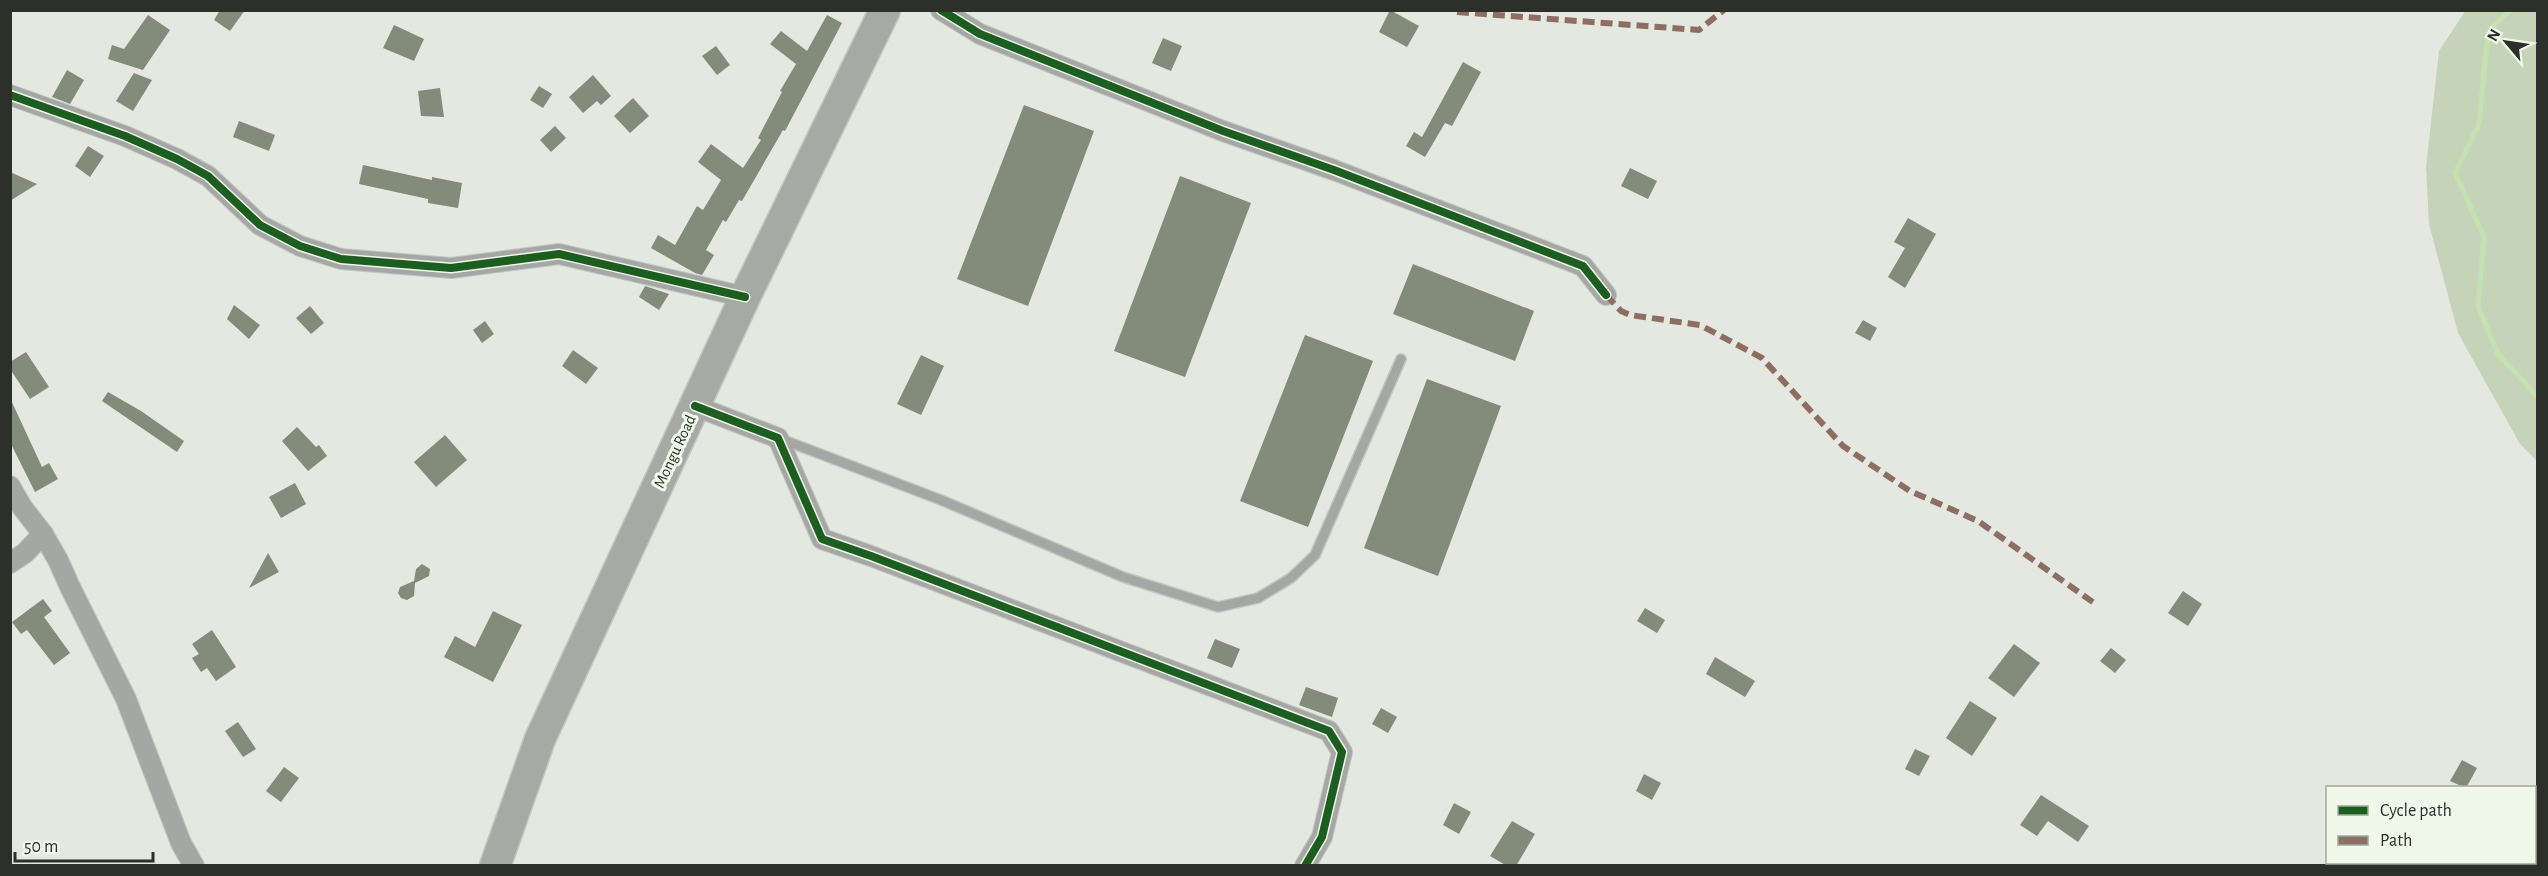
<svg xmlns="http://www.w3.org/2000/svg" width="2548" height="876" viewBox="0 0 2548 876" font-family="'Alegreya Sans',sans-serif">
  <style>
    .green { fill: #c5d4b9 }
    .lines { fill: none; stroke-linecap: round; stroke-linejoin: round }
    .stream { stroke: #c6e1b0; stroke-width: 5 }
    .building { fill: #838b7b }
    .lane-casing { stroke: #c3c6c0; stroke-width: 12 }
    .street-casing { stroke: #c3c6c0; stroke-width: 22 }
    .primary-casing { stroke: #c3c6c0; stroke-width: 33 }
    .lane { stroke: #a5a7a4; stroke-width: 9 }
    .street { stroke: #a5a7a4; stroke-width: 20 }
    .primary { stroke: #a7a9a4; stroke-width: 30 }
    .quiet { stroke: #8d6e63; stroke-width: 6; stroke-dasharray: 12 6; stroke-linecap: butt }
    .cycleway-casing { stroke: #f0f8ea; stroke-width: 11 }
    .cycleway { stroke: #1b5e20; stroke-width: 8 }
    .labels { text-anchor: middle; stroke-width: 6; stroke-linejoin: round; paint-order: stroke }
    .street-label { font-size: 16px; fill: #2c2f2a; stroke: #f0f8ea }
  </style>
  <rect width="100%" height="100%" fill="#e4e8e0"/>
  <path class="green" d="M2466,10L2537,11V461L2520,444L2458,333L2429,224L2426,167L2439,51Z"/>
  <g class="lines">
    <path class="stream" d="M2511,10L2494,25L2487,43L2479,124L2455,173L2484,237L2478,306L2498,354L2538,397"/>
  </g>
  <g class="building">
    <path d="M220,10H245L230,31L214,20Z"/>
    <path d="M1390,10L1419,26L1407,47L1379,32Z"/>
    <path d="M148,15L170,30L143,70L108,59L112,45L124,49Z"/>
    <path d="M827,15L842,23L785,131L783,130L742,201L739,200L726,222L723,220L706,250L714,255L702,275L695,273L651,248L658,235L675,245L697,206L703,210L721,180L698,162L711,144L743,168L761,140L758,138L782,92L780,91L796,64L770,44L781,31L807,51Z"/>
    <path d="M394,25L424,39L414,61L383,48Z"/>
    <path d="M1163,38L1182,46L1171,71L1152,63Z"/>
    <path d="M716,46L730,65L717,75L702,56Z"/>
    <path d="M1463,62L1481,72L1452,126L1445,123L1425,157L1406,146L1414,132L1422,137Z"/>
    <path d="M67,70L84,80L70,104L52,97Z"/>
    <path d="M134,73L152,80L133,111L116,101Z"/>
    <path d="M593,75L611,96L601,105L597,101L583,113L569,97Z"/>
    <path d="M539,86L552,94L543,108L530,100Z"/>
    <path d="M440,88L444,117L421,116L418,91Z"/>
    <path d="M633,98L649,116L630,133L614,116Z"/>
    <path d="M1024,105L1094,131L1028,306L957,279Z"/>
    <path d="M239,121L275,135L269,151L233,137Z"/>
    <path d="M555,126L566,138L551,152L540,140Z"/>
    <path d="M88,146L104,156L90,177L75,166Z"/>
    <path d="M363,165L432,180V177L462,183L458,208L428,203V199L359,184Z"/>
    <path d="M1630,168L1657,181L1648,199L1621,186Z"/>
    <path d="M10,172L37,184L10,201Z"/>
    <path d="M1180,176L1251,203L1185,377L1114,351Z"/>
    <path d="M1908,218L1936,234L1905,288L1888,277L1905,248L1894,242Z"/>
    <path d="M1413,264L1534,311L1515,361L1393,314Z"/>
    <path d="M645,286L669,294L659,310L639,297Z"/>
    <path d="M234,305L260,325L249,339L227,319Z"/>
    <path d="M310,306L324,323L311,334L296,318Z"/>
    <path d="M1863,320L1877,328L1870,341L1855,333Z"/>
    <path d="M485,321L494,334L482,343L473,330Z"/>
    <path d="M1305,335L1373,361L1308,527L1240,501Z"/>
    <path d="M573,350L598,368L586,384L562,366Z"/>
    <path d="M26,352L49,387L30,399L10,369V362Z"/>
    <path d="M921,355L944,366L921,415L897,404Z"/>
    <path d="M1427,379L1501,406L1438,576L1364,548Z"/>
    <path d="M108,392L141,411L184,441L177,452L102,401Z"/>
    <path d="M10,398L42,467L49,463L58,479L35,492L10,442Z"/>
    <path d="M297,427L316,447L319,445L327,456L308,471L282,441Z"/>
    <path d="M445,435L467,460L436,487L414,462Z"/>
    <path d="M295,483L306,504L281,518L269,497Z"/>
    <path d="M268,553L279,572L249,588Z"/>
    <path d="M422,564L430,569L429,576L415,583L414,596L407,600L401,598L398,593L400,587L414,581L416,569Z"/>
    <path d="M2183,591L2202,604L2188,626L2168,613Z"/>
    <path d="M43,599L52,611L44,617L70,653L54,665L27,630L21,634L12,622Z"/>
    <path d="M1645,608L1665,620L1657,633L1637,621Z"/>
    <path d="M493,611L522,625L493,682L444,657L455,636L475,647Z"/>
    <path d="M212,630L236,667L216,681L207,668L201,672L192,658L199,654L192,644Z"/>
    <path d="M1215,639L1240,649L1232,668L1207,658Z"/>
    <path d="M2014,644L2040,663L2014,697L1988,678Z"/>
    <path d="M2111,648L2126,660L2115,673L2100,661Z"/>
    <path d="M1715,657L1755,681L1745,697L1706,674Z"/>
    <path d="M1306,687L1338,698L1332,717L1299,705Z"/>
    <path d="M1970,701L1997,718L1972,756L1946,738Z"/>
    <path d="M1381,708L1397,717L1388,733L1372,724Z"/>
    <path d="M238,722L256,749L243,757L225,731Z"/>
    <path d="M1915,749L1930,756L1919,776L1905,769Z"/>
    <path d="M2462,760L2477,768L2466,788L2450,781Z"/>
    <path d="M284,767L299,778L281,802L266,791Z"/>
    <path d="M1644,774L1661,783L1652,800L1636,791Z"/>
    <path d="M2041,795L2089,826L2078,842L2048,821L2037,836L2020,825Z"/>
    <path d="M1454,803L1471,812L1459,834L1443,825Z"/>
    <path d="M1512,821L1535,834L1516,866H1507L1490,856Z"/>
  </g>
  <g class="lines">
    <defs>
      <path id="lane" d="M781,439L941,500L1123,577L1218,607L1258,598L1291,578L1315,555L1401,359"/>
      <g id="street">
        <path d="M941,10L980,34L1223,131L1334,170L1583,266L1606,295"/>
        <path d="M10,95L125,136L177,159L208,176L260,225L300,246L341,259L451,268L559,254L745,297"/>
        <path d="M695,406L778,438L822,539L871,556L1329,731L1342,752L1322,837L1305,866"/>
        <path d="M10,486L22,507L43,534L58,560L70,587L126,699L181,843L194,866"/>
        <path d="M10,563L25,553L43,534"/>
      </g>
      <path id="primary" d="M495,866L540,739L745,297L885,10"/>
    </defs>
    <use href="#lane" class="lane-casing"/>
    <use href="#street" class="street-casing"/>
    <use href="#primary" class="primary-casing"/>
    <use href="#lane" class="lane"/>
    <use href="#street" class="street"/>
    <use href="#primary" class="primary"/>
    <g class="quiet">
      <path d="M1457,12L1699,30L1724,10"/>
      <path d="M1606,295L1621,311L1630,315L1700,325L1762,358L1843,446L1910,491L1978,521L2097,605"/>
    </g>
    <defs>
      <g id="cycleway">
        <path d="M941,10L980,34L1223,131L1334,170L1583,266L1606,295"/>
        <path d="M10,95L125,136L177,159L208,176L260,225L300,246L341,259L451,268L559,254L745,297"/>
        <path d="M695,406L778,438L822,539L871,556L1329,731L1342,752L1322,837L1305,866"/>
      </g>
    </defs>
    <use href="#cycleway" class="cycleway-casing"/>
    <use href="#cycleway" class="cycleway"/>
  </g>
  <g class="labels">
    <g class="street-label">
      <text transform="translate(674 451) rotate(-65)" y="6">Mongu Road</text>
    </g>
  </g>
  <rect width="2548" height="876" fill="none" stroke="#2c2f2a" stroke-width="24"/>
  <rect x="2326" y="786" width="210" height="78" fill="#f0f8ea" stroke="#a2a89d" stroke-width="1.5"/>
  <rect x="2338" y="806" width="30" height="9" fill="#1b5e20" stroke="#a2a89d" stroke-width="1.5"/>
  <text x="2380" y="816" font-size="18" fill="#2c2f2a">Cycle path</text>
  <rect x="2338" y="836" width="30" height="9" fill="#8d6e63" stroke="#a2a89d" stroke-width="1.5"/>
  <text x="2380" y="846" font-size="18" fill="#2c2f2a">Path</text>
  <g transform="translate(2506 42) rotate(299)" stroke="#f0f8ea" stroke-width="4.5" paint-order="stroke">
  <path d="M0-4.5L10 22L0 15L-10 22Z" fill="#2c2f2a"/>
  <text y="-9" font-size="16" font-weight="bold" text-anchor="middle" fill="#2c2f2a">N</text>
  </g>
  <path d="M15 852v9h138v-9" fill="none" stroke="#2c2f2a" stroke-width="3"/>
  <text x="24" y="852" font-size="18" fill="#2c2f2a" stroke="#f0f8ea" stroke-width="4.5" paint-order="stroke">50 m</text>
</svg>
